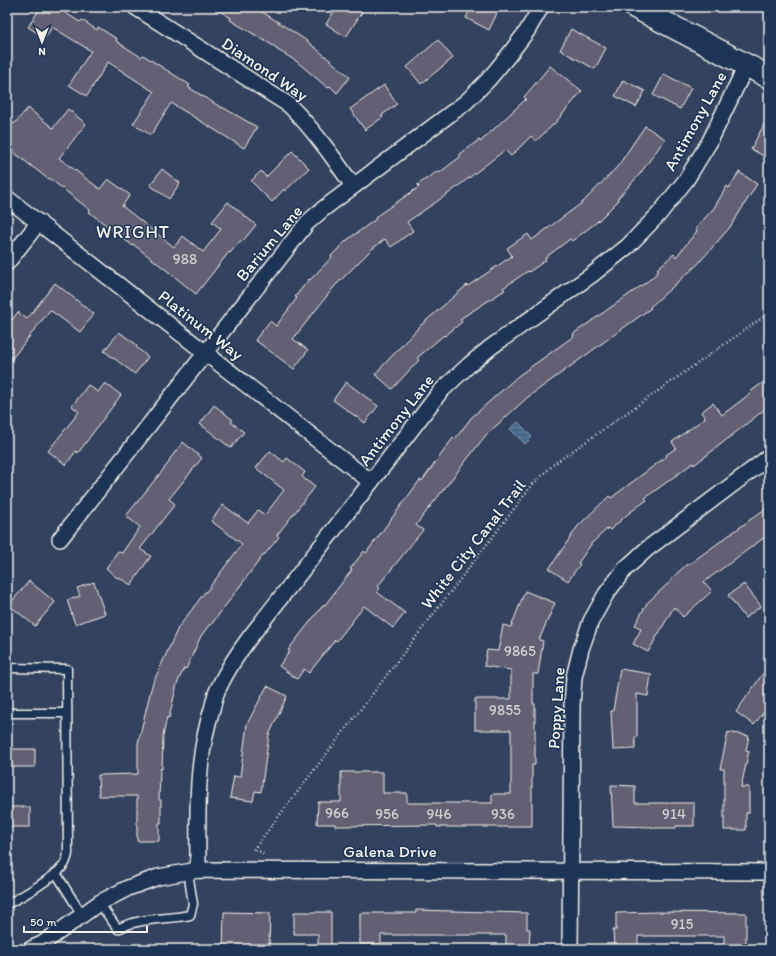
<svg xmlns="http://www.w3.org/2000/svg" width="776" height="956" viewBox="0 0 776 956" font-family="Itim,sans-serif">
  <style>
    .water { fill: url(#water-rules); stroke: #8a9fb0 }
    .building { fill: #646073; stroke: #f4f1e8 }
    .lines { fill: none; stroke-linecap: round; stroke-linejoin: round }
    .lane-casing { stroke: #f4f1e8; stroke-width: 11 }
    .street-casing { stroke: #f4f1e8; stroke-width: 18 }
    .secondary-casing { stroke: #f4f1e8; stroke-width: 25 }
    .path { stroke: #f4f1e8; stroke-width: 2.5; stroke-dasharray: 1 3; stroke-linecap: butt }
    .lane { stroke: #1d3557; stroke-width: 8 }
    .street { stroke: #1d3557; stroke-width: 15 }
    .secondary { stroke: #1d3557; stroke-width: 22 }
    .labels { text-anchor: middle; stroke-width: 3; stroke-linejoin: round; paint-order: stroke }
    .number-label { font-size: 15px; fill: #d0cdcb }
    .street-label { font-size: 17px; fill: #f4f1e8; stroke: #1d3557 }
    .neighbourhood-label { font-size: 18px; letter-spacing: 1px; fill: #f4f1e8; stroke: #1d3557 }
  </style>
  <defs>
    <pattern id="water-rules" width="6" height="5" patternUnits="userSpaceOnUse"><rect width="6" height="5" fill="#44688b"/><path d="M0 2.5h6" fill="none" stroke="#607e9b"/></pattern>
  </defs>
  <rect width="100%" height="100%" fill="#32425f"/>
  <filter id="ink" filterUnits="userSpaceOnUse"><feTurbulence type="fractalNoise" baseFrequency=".025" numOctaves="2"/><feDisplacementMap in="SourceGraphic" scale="8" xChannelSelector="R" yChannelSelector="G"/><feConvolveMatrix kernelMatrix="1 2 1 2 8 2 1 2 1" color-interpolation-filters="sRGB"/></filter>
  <g filter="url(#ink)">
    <path class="water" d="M518,422L532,437L525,444L510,429Z"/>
    <g class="building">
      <path d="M41,7H56L80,22L82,20L97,30L98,27L117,39L116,41L141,57L143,55L190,85L188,87L222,108V107L257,127L244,148L171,103L151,135L133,124L154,92L108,62L87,96L69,85L91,51L52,27L45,38L28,27Z"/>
      <path d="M213,7H255L307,41L350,77L337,93L330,86L328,88L296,61L276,49L277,48L230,20L231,18Z"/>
      <path d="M337,7H354L362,12L346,37L326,24Z"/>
      <path d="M471,7H500L489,30L466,18Z"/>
      <path d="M571,29L606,48L595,69L560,50Z"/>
      <path d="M438,40L453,58L421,84L407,67Z"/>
      <path d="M550,66L582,91L556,122L536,141L531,136L511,156L505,150L452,191L407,222L413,231L391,247L385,239L372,249L334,287L293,339L308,350L294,369L255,340L270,321L276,326L297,298L295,297L309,279L310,280L332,257L331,256L347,240L376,219L375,217L419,187L417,185L438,171L439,173L460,157V154L479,140L480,142L526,99L524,97Z"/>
      <path d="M664,74L691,88L680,109L653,95Z"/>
      <path d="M623,80L645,91L636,107L615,96Z"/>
      <path d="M384,85L397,104L382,115L383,117L365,130L350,109Z"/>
      <path d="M28,108L53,128L68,109L86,124L59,158L100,189L108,179L130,195L122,206L174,247L183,236L203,252L221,229L212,222L228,202L256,225L242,242L240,241L230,253L229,252L196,294L160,265L134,245L133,246L89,212L90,210L49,178L48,179L7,147V118L14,124Z"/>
      <path d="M769,115V159L751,149Z"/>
      <path d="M645,126L665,139L639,175L617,199L619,200L597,222L572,241L570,239L545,258L546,260L529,272L528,271L503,288L505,290L460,319L462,322L445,336L444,335L417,358L419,360L392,389L375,374L420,326L467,285L468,286L512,256L507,248L528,234L532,240L583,202L618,166Z"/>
      <path d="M292,151L309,168L285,191L284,189L272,202L251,181L261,171L266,177Z"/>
      <path d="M162,169L180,183L169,199L150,185Z"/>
      <path d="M739,172L757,184L731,226L697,265L650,307L651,308L528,397L486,435L416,525L423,530L378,586L380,588L377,592L405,613L393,628L364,606L337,641L335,640L309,673L304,669L297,679L279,666L290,651L288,650L324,604L325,605L341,584L352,570L350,569L364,551L366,553L420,480L422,481L453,438L455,439L471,418L518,376L574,336L573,334L648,281L659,271L657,269L674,254L676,257L697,231L695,229L714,208L727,186L729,188Z"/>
      <path d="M55,283L94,314L80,332L50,310L7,365V326L18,312L27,319Z"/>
      <path d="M119,332L137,345L136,347L148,357L135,374L104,351Z"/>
      <path d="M769,378V406L711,452L694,465L693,463L645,498L647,500L629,513L610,530L608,528L592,543L578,563L580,564L568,581L549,569L578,526L609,496L611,498L667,456L666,455L676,448L672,442L705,418L701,412L713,403L722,415L751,393L750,392Z"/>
      <path d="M346,382L378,406L365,423L333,400Z"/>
      <path d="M105,383L121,395L78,453L76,451L66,465L48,451L79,412L72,406L88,385L98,392Z"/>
      <path d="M214,405L233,420L231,422L244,432L231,448L200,424Z"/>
      <path d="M183,442L202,458L169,499L175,504L140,549L151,556L131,585L118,577L117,578L106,568L118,551L122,553L140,527L126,516L170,461L169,460Z"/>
      <path d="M270,451L284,462L287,458L305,472L302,477L315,487L277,535L279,537L265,554H264L211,625L210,624L201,636L186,669L184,668L177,684L169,718L167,717L163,736L162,769H160L159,800H161V823H159V841H137V796H99L98,775L138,774V743L152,685L178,628L205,592H206L242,544L211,521L223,505L248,523L258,510L265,515L284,490L256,468Z"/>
      <path d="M769,506V534L704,582L712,591L683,617L674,607L648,652L633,644L641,629L635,625L647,603L672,580L671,579L687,564L688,565Z"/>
      <path d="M29,581L55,602L35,626L9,605Z"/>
      <path d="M94,582L105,614L75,624L67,600L80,596L77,588Z"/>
      <path d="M744,584L761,606L745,618L728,595Z"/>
      <path d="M525,591L555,603L539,640L543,641L538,674H533V704H535V765H532V826H515V827H437V825L335,826V824H317L318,802H341V772H383V793H407V803H492V794H511V730H475V699H511V670L484,666L487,650L498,651L503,625L511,627Z"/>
      <path d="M769,665V717L763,713L754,725L736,712Z"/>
      <path d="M620,669L651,674L648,696L637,694V737H635V749L613,750L611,711H613Z"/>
      <path d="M267,686L287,696L269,735L261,792L255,791L253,801L230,798L234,776L240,777L247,724Z"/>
      <path d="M728,732L749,736L746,750L749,751L741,787H749V813H746V830H724V769H720Z"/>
      <rect x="7" y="749" width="28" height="18"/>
      <path d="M611,785L635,786V803H694V826H676V828H653V827L613,826Z"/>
      <rect x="7" y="807" width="23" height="20"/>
      <path d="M416,910L527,913V929H530L529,949H506V935H381V944H360V913H416Z"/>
      <path d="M224,912L270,913L269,949H223Z"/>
      <path d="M294,912H331V949H318V934H294Z"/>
      <path d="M659,912L746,913V949H724V936H638V949H614L613,930H616V913Z"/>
    </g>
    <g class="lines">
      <defs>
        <g id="lane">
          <path d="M7,668L67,669L68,854C67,858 66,863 63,866C55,877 20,898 7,904"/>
          <path d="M7,713H67"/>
          <path d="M56,873L82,915"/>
          <path d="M99,903L118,929C140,917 166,920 190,915L193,904L188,872"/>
        </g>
        <g id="street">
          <path d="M135,7L289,105C314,130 333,157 353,186"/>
          <path d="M7,198L371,482"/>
          <path d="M7,263L39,222"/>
          <path d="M60,539L307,223L323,209L466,102L488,80L508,56L527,31L541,7"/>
          <path d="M198,870C198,816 195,762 212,709C214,702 215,695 218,689C227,670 238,653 250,637L371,482L440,392L469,365L491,347L593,274L628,246L659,214L686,180L710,141L746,66"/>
          <path d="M31,949L42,944L99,903L128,888L158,877L198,870L769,872"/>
          <path d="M570,949L572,706L574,677L581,649L591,621L606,594L625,569L647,549L769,457"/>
        </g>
        <path id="secondary" d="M635,7L769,77"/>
      </defs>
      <use href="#lane" class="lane-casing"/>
      <use href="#street" class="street-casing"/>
      <use href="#secondary" class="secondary-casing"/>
      <path class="path" d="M263,854L262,852L253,850L533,484L554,464L769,313"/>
      <use href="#lane" class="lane"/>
      <use href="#street" class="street"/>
      <use href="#secondary" class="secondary"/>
    </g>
  </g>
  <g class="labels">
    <g class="number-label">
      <text x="185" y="264">988</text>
      <text x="520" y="656">9865</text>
      <text x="505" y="715">9855</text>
      <text x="337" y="818">966</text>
      <text x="387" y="819">956</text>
      <text x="439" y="819">946</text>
      <text x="503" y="819">936</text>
      <text x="674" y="819">914</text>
      <text x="682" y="929">915</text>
    </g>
    <g class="street-label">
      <text transform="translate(265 69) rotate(34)" y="6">Diamond Way</text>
      <text transform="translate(695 121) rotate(-61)" y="6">Antimony Lane</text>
      <text transform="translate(269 243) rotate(-50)" y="6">Barium Lane</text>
      <text transform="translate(201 325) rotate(38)" y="6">Platinum Way</text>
      <text transform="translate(396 420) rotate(-52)" y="6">Antimony Lane</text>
      <text transform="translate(473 544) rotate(-52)" y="6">White City Canal Trail</text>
      <text transform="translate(556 708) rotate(-86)" y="6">Poppy Lane</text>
      <text x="390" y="857">Galena Drive</text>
    </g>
    <g class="neighbourhood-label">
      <text x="133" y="238">WRIGHT</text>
    </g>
  </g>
  <rect width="776" height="956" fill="none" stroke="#1d3557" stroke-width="24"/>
  <rect x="12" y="12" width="752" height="932" fill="none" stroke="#f4f1e8" stroke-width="1.5" filter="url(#ink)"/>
  <g transform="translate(42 42) rotate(180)" stroke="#1d3557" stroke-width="3" paint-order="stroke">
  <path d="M0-3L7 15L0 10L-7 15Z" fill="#f4f1e8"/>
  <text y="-6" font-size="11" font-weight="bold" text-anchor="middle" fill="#f4f1e8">N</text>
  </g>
  <path d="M24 926v6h123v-6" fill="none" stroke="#f4f1e8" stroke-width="2"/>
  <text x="30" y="926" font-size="12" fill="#f4f1e8" stroke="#1d3557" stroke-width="3" paint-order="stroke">50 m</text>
</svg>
